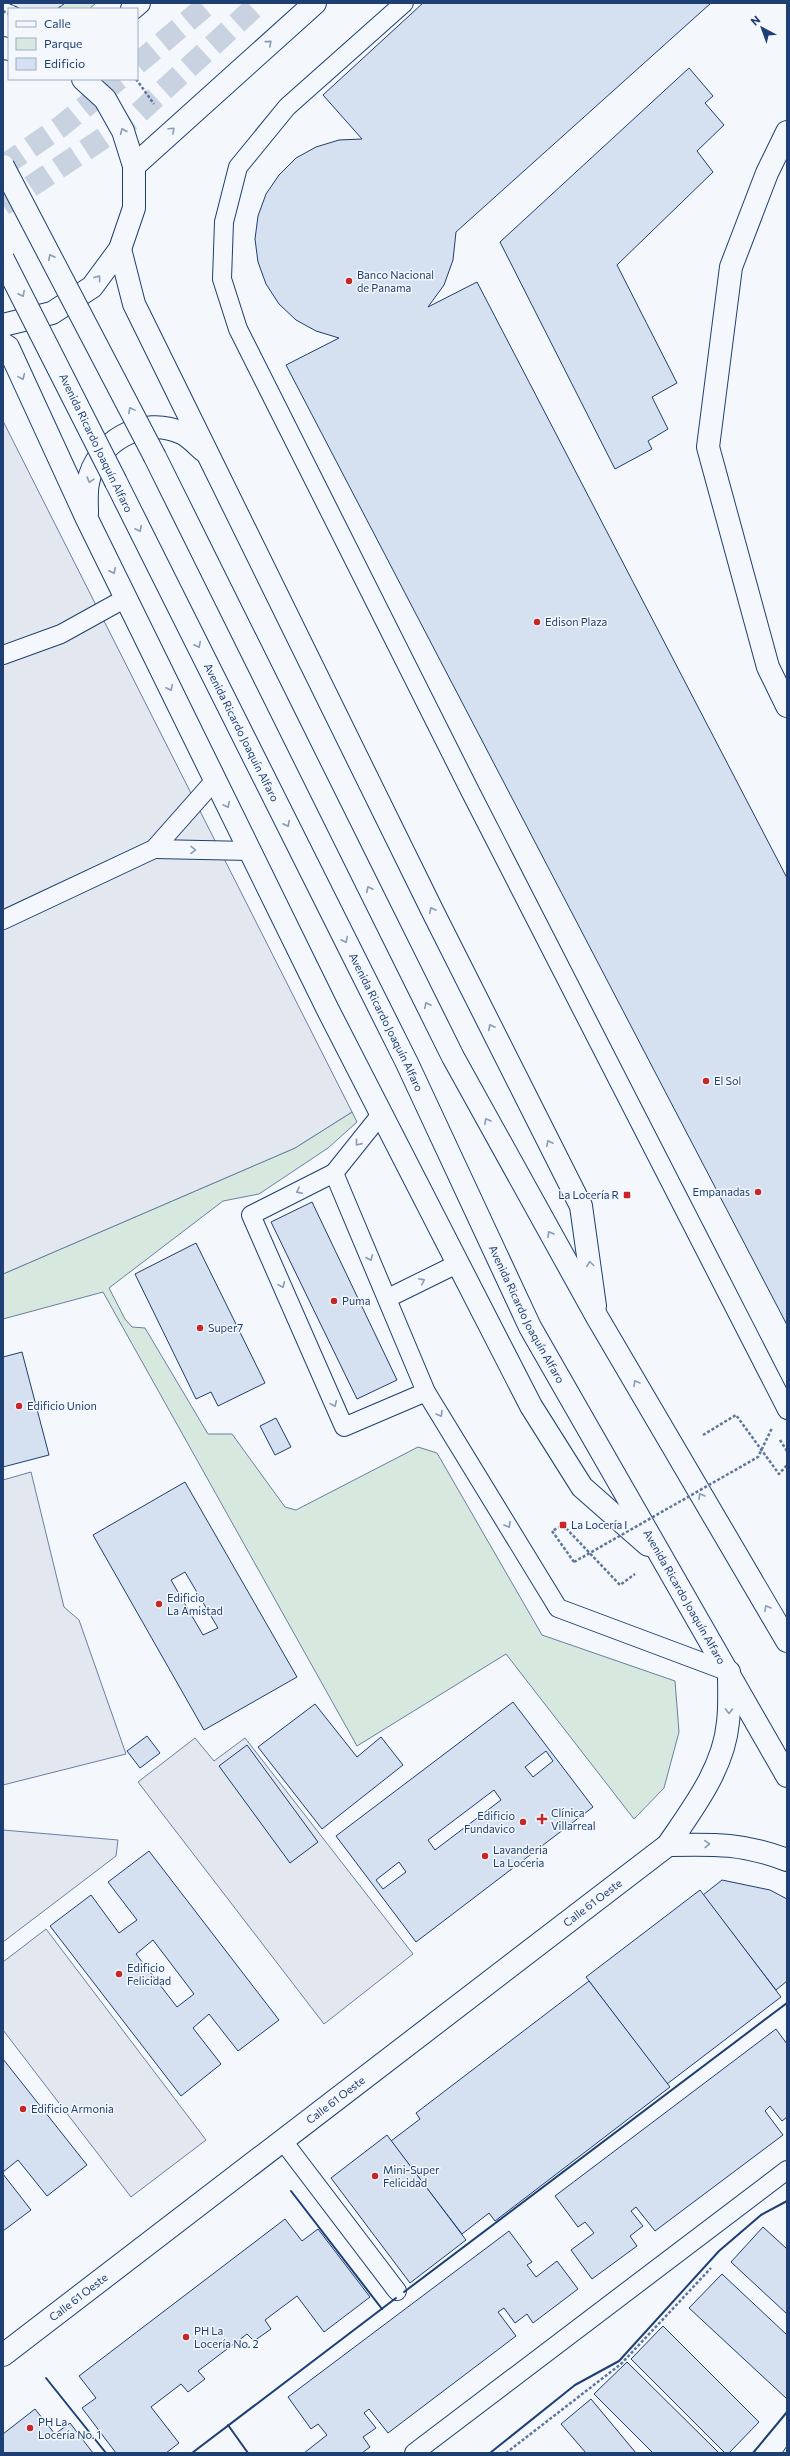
<svg xmlns="http://www.w3.org/2000/svg" width="790" height="2456" viewBox="0 0 790 2456" font-family="Commissioner,sans-serif">
  <style>
    .green { fill: #d7e8df; stroke: #687fa3 }
    .parking { fill: #e3e8f0; stroke: #687fa3 }
    .building { fill: #d5e0f0; stroke: #1d3f73; fill-rule: evenodd }
    .lines { fill: none; stroke-linecap: round; stroke-linejoin: round }
    .secondary-tunnel { stroke: #c9d2e0; stroke-width: 22; stroke-dasharray: 22 11; stroke-linecap: butt }
    .service-casing { stroke: #1d3f73; stroke-width: 20 }
    .minor-casing { stroke: #1d3f73; stroke-width: 24 }
    .secondary-casing { stroke: #1d3f73; stroke-width: 24 }
    .primary-casing { stroke: #1d3f73; stroke-width: 24 }
    .path { stroke: #5e769c; stroke-width: 2.5; stroke-dasharray: 3 2; stroke-linecap: butt }
    .service { stroke: #f4f7fb; stroke-width: 18 }
    .minor { stroke: #f4f7fb; stroke-width: 22 }
    .secondary { stroke: #f4f7fb; stroke-width: 22 }
    .primary { stroke: #f4f7fb; stroke-width: 22 }
    .primary-bridge-casing { stroke: #1d3f73; stroke-width: 24; stroke-linecap: butt }
    .path-bridge { stroke: #5e769c; stroke-width: 2.5; stroke-dasharray: 3 2; stroke-linecap: butt }
    .primary-bridge { stroke: #f4f7fb; stroke-width: 22 }
    .fence { stroke: #1d3f73; stroke-width: 1; stroke-dasharray: 5 2; stroke-linecap: butt }
    .wall { stroke: #1d3f73; stroke-width: 2 }
    .oneway { stroke: #889bb7 }
    .poi-dot { fill: #c62828; stroke: #f4f7fb; stroke-width: 1.5 }
    .labels { text-anchor: middle; stroke-width: 3; stroke-linejoin: round; paint-order: stroke }
    .poi-label { font-size: 11px; fill: #1d3f73; stroke: #f4f7fb; text-anchor: start }
    .street-label { font-size: 11px; fill: #1d3f73; stroke: #f4f7fb }
  </style>
  <rect width="100%" height="100%" fill="#f4f7fb"/>
  <g class="green">
    <path d="M65,3H96L89,9H57Z"/>
    <path d="M352,1112L357,1122L328,1148L259,1194L223,1201L109,1288L125,1319L132,1327L145,1328L208,1434H232L285,1507L296,1510L418,1447L437,1453L542,1635L675,1681L679,1732L664,1788L634,1819L506,1654L357,1746L103,1292L3,1319V1274L295,1148Z"/>
  </g>
  <g class="parking">
    <path d="M8,3H65L57,9H21Z"/>
    <path d="M3,421L352,1112L295,1148L3,1274Z"/>
    <path d="M31,1472L64,1607L79,1620L126,1754L3,1785V1480Z"/>
    <path d="M195,1738L214,1761L245,1738L413,1954L324,2024L138,1782Z"/>
    <path d="M3,1830L118,1840L116,1856L3,1942Z"/>
    <path d="M46,1929L206,2140L131,2197L3,2030V1962Z"/>
  </g>
  <g class="building">
    <path d="M423,3H711L456,232L453,260L444,285L428,307L477,282L787,878V1325L286,365L339,338L316,331L296,320L279,304L266,284L258,262L255,239L258,216L266,194L279,175L296,158L316,147L339,140L362,139L323,95Z"/>
    <path d="M689,68L713,96L705,103L724,125L697,151L713,172L617,265L677,383L652,397L668,429L648,441L652,449L615,469L500,242Z"/>
    <path d="M312,1202L397,1380L357,1399L271,1222Z"/>
    <path d="M196,1243L265,1383L218,1406L211,1392L196,1399L135,1274Z"/>
    <path d="M22,1352L49,1455L3,1467V1357Z"/>
    <path d="M276,1418L291,1447L275,1455L260,1426Z"/>
    <path d="M185,1482L297,1677L204,1730L93,1535ZM185,1572L218,1628L203,1635L171,1580Z"/>
    <path d="M513,1702L593,1807L416,1942L336,1836ZM546,1751L553,1761L533,1777L525,1767ZM494,1790L501,1800L435,1850L428,1840ZM399,1862L406,1872L383,1889L376,1880Z"/>
    <path d="M315,1704L357,1757L381,1737L403,1765L322,1829L258,1747Z"/>
    <path d="M147,1736L160,1753L140,1768L127,1751Z"/>
    <path d="M247,1745L318,1842L290,1863L219,1766Z"/>
    <path d="M149,1851L279,2020L238,2051L209,2014L193,2028L221,2064L181,2096L50,1926L91,1895L119,1933L137,1920L108,1882ZM153,1940L194,1994L177,2007L136,1954Z"/>
    <path d="M722,1880L770,1890L787,1899V1981L776,1990L703,1895Z"/>
    <path d="M700,1890L781,1997L667,2084L586,1977Z"/>
    <path d="M589,1981L670,2087L495,2221L489,2213L462,2234L391,2141L420,2119L416,2113Z"/>
    <path d="M776,2029L787,2044V2117L782,2121L770,2106L765,2111L783,2135L655,2231L636,2207L631,2211L643,2226L630,2236L637,2246L592,2279L571,2250L594,2233L585,2222L578,2227L555,2196Z"/>
    <path d="M3,2059L87,2165L47,2196L18,2160L3,2172Z"/>
    <path d="M387,2135L466,2240L410,2283L331,2178Z"/>
    <path d="M3,2174L31,2210L3,2231Z"/>
    <path d="M285,2219L302,2241L318,2229L370,2297L324,2332L297,2296L265,2320L271,2329L254,2341L247,2334L198,2371L205,2379L188,2392L181,2384L151,2407L179,2443L166,2453H116L82,2408L96,2398L79,2376Z"/>
    <path d="M763,2227L787,2249V2314L731,2262Z"/>
    <path d="M509,2231L532,2262L527,2265L536,2277L557,2261L578,2289L533,2323L527,2314L515,2323L504,2308L498,2312L516,2336L388,2433L369,2409L364,2413L376,2428L363,2437L370,2447L362,2453H304L327,2435L318,2424L311,2429L288,2397Z"/>
    <path d="M722,2274L787,2335V2399L689,2308Z"/>
    <path d="M663,2326L759,2422L729,2453H725L631,2359Z"/>
    <path d="M627,2362L719,2453H653L594,2394Z"/>
    <path d="M591,2399L636,2453H586L561,2424Z"/>
    <path d="M35,2409L55,2434L70,2423L93,2453H3V2434Z"/>
    <path d="M787,2446V2453H782Z"/>
  </g>
  <g class="lines">
    <g class="secondary-tunnel">
      <path d="M137,64L209,3"/>
      <path d="M3,166L60,127L119,79"/>
      <path d="M3,205L132,119L259,3"/>
    </g>
    <defs>
      <g id="service">
        <path d="M404,3L287,107L238,167L224,222L222,279L238,329L470,791L787,1410"/>
        <path d="M3,655L61,634L126,598"/>
        <path d="M154,849L250,851"/>
        <path d="M3,920L154,849L215,780"/>
        <path d="M382,1113L334,1173L426,1392L558,1608L729,1672"/>
        <path d="M334,1173L251,1215L344,1427L426,1392"/>
        <path d="M388,1298L457,1264"/>
        <path d="M283,2141L397,2291"/>
        <path d="M414,2453L787,2170"/>
      </g>
      <g id="minor">
        <path d="M787,132L767,173L731,267L708,447L768,667L787,706"/>
        <path d="M668,1845C714,1844 743,1843 787,1860"/>
        <path id="s1" d="M3,2355L668,1845C693,1808 724,1768 728,1722C730,1706 729,1689 729,1672"/>
      </g>
      <g id="secondary">
        <path d="M132,9L139,3"/>
        <path d="M134,166L315,3"/>
      </g>
      <g id="primary">
        <path d="M3,48L9,49"/>
        <path d="M120,249L134,304L433,912L581,1206L595,1306"/>
        <path d="M3,325L52,313L92,287L120,249L134,208V166L123,131L105,99L83,79"/>
        <path d="M3,344L8,347L87,519L328,1010L531,1406L582,1487L648,1545"/>
        <path d="M155,457L453,1057L597,1317L787,1641"/>
        <path id="s2" d="M116,482L407,1063L530,1327L787,1776"/>
        <path d="M87,513C87,504 86,492 88,483C96,441 143,415 182,433C190,437 197,445 204,451"/>
      </g>
    </defs>
    <use href="#service" class="service-casing"/>
    <use href="#minor" class="minor-casing"/>
    <use href="#secondary" class="secondary-casing"/>
    <use href="#primary" class="primary-casing"/>
    <g class="path">
      <path d="M3,11L9,14"/>
      <path d="M136,79L154,104"/>
      <path d="M703,1435L736,1415L779,1474L787,1465"/>
      <path d="M780,1440L787,1451"/>
      <path d="M574,1562L552,1531L563,1525L620,1585L635,1574"/>
      <path d="M506,2453L621,2364L711,2268"/>
    </g>
    <use href="#service" class="service"/>
    <use href="#minor" class="minor"/>
    <use href="#secondary" class="secondary"/>
    <use href="#primary" class="primary"/>
    <defs>
      <g id="primary-bridge">
        <path d="M3,166L155,457"/>
        <path d="M3,259L116,482"/>
      </g>
    </defs>
    <use href="#primary-bridge" class="primary-bridge-casing"/>
    <path class="path-bridge" d="M574,1562L758,1457L772,1428"/>
    <use href="#primary-bridge" class="primary-bridge"/>
    <g class="fence">
      <path d="M8,3L21,9"/>
      <path d="M57,9L65,3"/>
    </g>
    <g class="wall">
      <path d="M291,2191L382,2309"/>
      <path d="M404,2292L787,2003"/>
      <path d="M46,2378L106,2453"/>
      <path d="M228,2425L248,2453"/>
      <path d="M192,2453L396,2298"/>
      <path d="M490,2453L575,2385L619,2361L719,2251L761,2215L787,2201"/>
      <path d="M753,2453L787,2412"/>
    </g>
  </g>
  <defs><path id="oneway-chevron" d="M-2-3.5L2.5 0L-2 3.5" fill="none" stroke-width="1.6" stroke-linecap="round" stroke-linejoin="round"/></defs>
  <g class="oneway">
    <use href="#oneway-chevron" transform="translate(269 43) rotate(-41)"/>
    <use href="#oneway-chevron" transform="translate(172 130) rotate(-43)"/>
    <use href="#oneway-chevron" transform="translate(123 131) rotate(-113)"/>
    <use href="#oneway-chevron" transform="translate(51 257) rotate(-117)"/>
    <use href="#oneway-chevron" transform="translate(98 278) rotate(-54)"/>
    <use href="#oneway-chevron" transform="translate(22 294) rotate(63)"/>
    <use href="#oneway-chevron" transform="translate(22 377) rotate(66)"/>
    <use href="#oneway-chevron" transform="translate(131 410) rotate(-118)"/>
    <use href="#oneway-chevron" transform="translate(90 480) rotate(106)"/>
    <use href="#oneway-chevron" transform="translate(139 529) rotate(63)"/>
    <use href="#oneway-chevron" transform="translate(113 571) rotate(64)"/>
    <use href="#oneway-chevron" transform="translate(198 645) rotate(63)"/>
    <use href="#oneway-chevron" transform="translate(170 688) rotate(64)"/>
    <use href="#oneway-chevron" transform="translate(227 805) rotate(64)"/>
    <use href="#oneway-chevron" transform="translate(287 824) rotate(63)"/>
    <use href="#oneway-chevron" transform="translate(193 850) rotate(1)"/>
    <use href="#oneway-chevron" transform="translate(369 889) rotate(-116)"/>
    <use href="#oneway-chevron" transform="translate(432 910) rotate(-116)"/>
    <use href="#oneway-chevron" transform="translate(345 940) rotate(63)"/>
    <use href="#oneway-chevron" transform="translate(427 1005) rotate(-116)"/>
    <use href="#oneway-chevron" transform="translate(491 1027) rotate(-117)"/>
    <use href="#oneway-chevron" transform="translate(487 1121) rotate(-119)"/>
    <use href="#oneway-chevron" transform="translate(358 1143) rotate(129)"/>
    <use href="#oneway-chevron" transform="translate(549 1143) rotate(-117)"/>
    <use href="#oneway-chevron" transform="translate(299 1191) rotate(153)"/>
    <use href="#oneway-chevron" transform="translate(550 1234) rotate(-120)"/>
    <use href="#oneway-chevron" transform="translate(370 1258) rotate(67)"/>
    <use href="#oneway-chevron" transform="translate(590 1264) rotate(-98)"/>
    <use href="#oneway-chevron" transform="translate(422 1281) rotate(-26)"/>
    <use href="#oneway-chevron" transform="translate(282 1285) rotate(66)"/>
    <use href="#oneway-chevron" transform="translate(636 1383) rotate(-120)"/>
    <use href="#oneway-chevron" transform="translate(334 1404) rotate(66)"/>
    <use href="#oneway-chevron" transform="translate(440 1414) rotate(59)"/>
    <use href="#oneway-chevron" transform="translate(701 1496) rotate(-120)"/>
    <use href="#oneway-chevron" transform="translate(508 1525) rotate(59)"/>
    <use href="#oneway-chevron" transform="translate(767 1608) rotate(-120)"/>
    <use href="#oneway-chevron" transform="translate(729 1711) rotate(91)"/>
    <use href="#oneway-chevron" transform="translate(707 1844) rotate(-2)"/>
  </g>
  <g class="poi-dot">
    <circle cx="349" cy="281" r="4"/>
    <circle cx="537" cy="622" r="4"/>
    <circle cx="706" cy="1081" r="4"/>
    <circle cx="758" cy="1192" r="4"/>
    <rect x="623" y="1191" width="8" height="8" rx="2"/>
    <circle cx="334" cy="1301" r="4"/>
    <circle cx="200" cy="1328" r="4"/>
    <circle cx="19" cy="1406" r="4"/>
    <rect x="559" y="1521" width="8" height="8" rx="2"/>
    <circle cx="159" cy="1604" r="4"/>
    <path d="M540 1813h4v4h4v4h-4v4h-4v-4h-4v-4h4z"/>
    <circle cx="523" cy="1822" r="4"/>
    <circle cx="485" cy="1856" r="4"/>
    <circle cx="119" cy="1974" r="4"/>
    <circle cx="23" cy="2109" r="4"/>
    <circle cx="375" cy="2176" r="4"/>
    <circle cx="186" cy="2337" r="4"/>
    <circle cx="30" cy="2428" r="4"/>
  </g>
  <g class="labels">
    <g class="poi-label">
      <text x="357" y="279">Banco Nacional<tspan x="357" dy="13">de Panama</tspan></text>
      <text x="545" y="626">Edison Plaza</text>
      <text x="714" y="1085">El Sol</text>
      <text x="750" y="1196" text-anchor="end">Empanadas</text>
      <text x="619" y="1199" text-anchor="end">La Locería R</text>
      <text x="342" y="1305">Puma</text>
      <text x="208" y="1332">Super7</text>
      <text x="27" y="1410">Edificio Union</text>
      <text x="571" y="1529">La Locería I</text>
      <text x="167" y="1602">Edificio<tspan x="167" dy="13">La Amistad</tspan></text>
      <text x="551" y="1817">Clínica<tspan x="551" dy="13">Villarreal</tspan></text>
      <text x="515" y="1820" text-anchor="end">Edificio<tspan x="515" dy="13">Fundavico</tspan></text>
      <text x="493" y="1854">Lavanderia<tspan x="493" dy="13">La Loceria</tspan></text>
      <text x="127" y="1972">Edificio<tspan x="127" dy="13">Felicidad</tspan></text>
      <text x="31" y="2113">Edificio Armonia</text>
      <text x="383" y="2174">Mini-Super<tspan x="383" dy="13">Felicidad</tspan></text>
      <text x="194" y="2335">PH La<tspan x="194" dy="13">Locería No. 2</tspan></text>
      <text x="38" y="2426">PH La<tspan x="38" dy="13">Locería No. 1</tspan></text>
    </g>
    <g class="street-label">
      <text transform="translate(96 443) rotate(64)" y="4">Avenida Ricardo Joaquín Alfaro</text>
      <text dy="4" stroke="none"><textPath href="#s2" startOffset="280">Avenida Ricardo Joaquín Alfaro</textPath></text>
      <text dy="4" stroke="none"><textPath href="#s2" startOffset="604">Avenida Ricardo Joaquín Alfaro</textPath></text>
      <text dy="4" stroke="none"><textPath href="#s2" startOffset="928">Avenida Ricardo Joaquín Alfaro</textPath></text>
      <text dy="4" stroke="none"><textPath href="#s2" startOffset="1252">Avenida Ricardo Joaquín Alfaro</textPath></text>
      <text dy="4" stroke="none"><textPath href="#s1" startOffset="743">Calle 61 Oeste</textPath></text>
      <text dy="4" stroke="none"><textPath href="#s1" startOffset="419">Calle 61 Oeste</textPath></text>
      <text dy="4" stroke="none"><textPath href="#s1" startOffset="95">Calle 61 Oeste</textPath></text>
    </g>
  </g>
  <rect width="790" height="2456" fill="none" stroke="#1d3f73" stroke-width="8"/>
  <rect x="8" y="8" width="130" height="72" fill="#f4f7fb" stroke="#9eadc5"/>
  <rect x="16" y="21" width="20" height="6" fill="#f4f7fb" stroke="#9eadc5"/>
  <text x="44" y="28" font-size="12" fill="#1d3f73">Calle</text>
  <rect x="16" y="38" width="20" height="12" fill="#d7e8df" stroke="#9eadc5"/>
  <text x="44" y="48" font-size="12" fill="#1d3f73">Parque</text>
  <rect x="16" y="58" width="20" height="12" fill="#d5e0f0" stroke="#9eadc5"/>
  <text x="44" y="68" font-size="12" fill="#1d3f73">Edificio</text>
  <g transform="translate(762 28) rotate(319)" stroke="#f4f7fb" stroke-width="3" paint-order="stroke">
  <path d="M0-3L7 15L0 10L-7 15Z" fill="#1d3f73"/>
  <text y="-6" font-size="11" font-weight="bold" text-anchor="middle" fill="#1d3f73">N</text>
  </g>
</svg>
